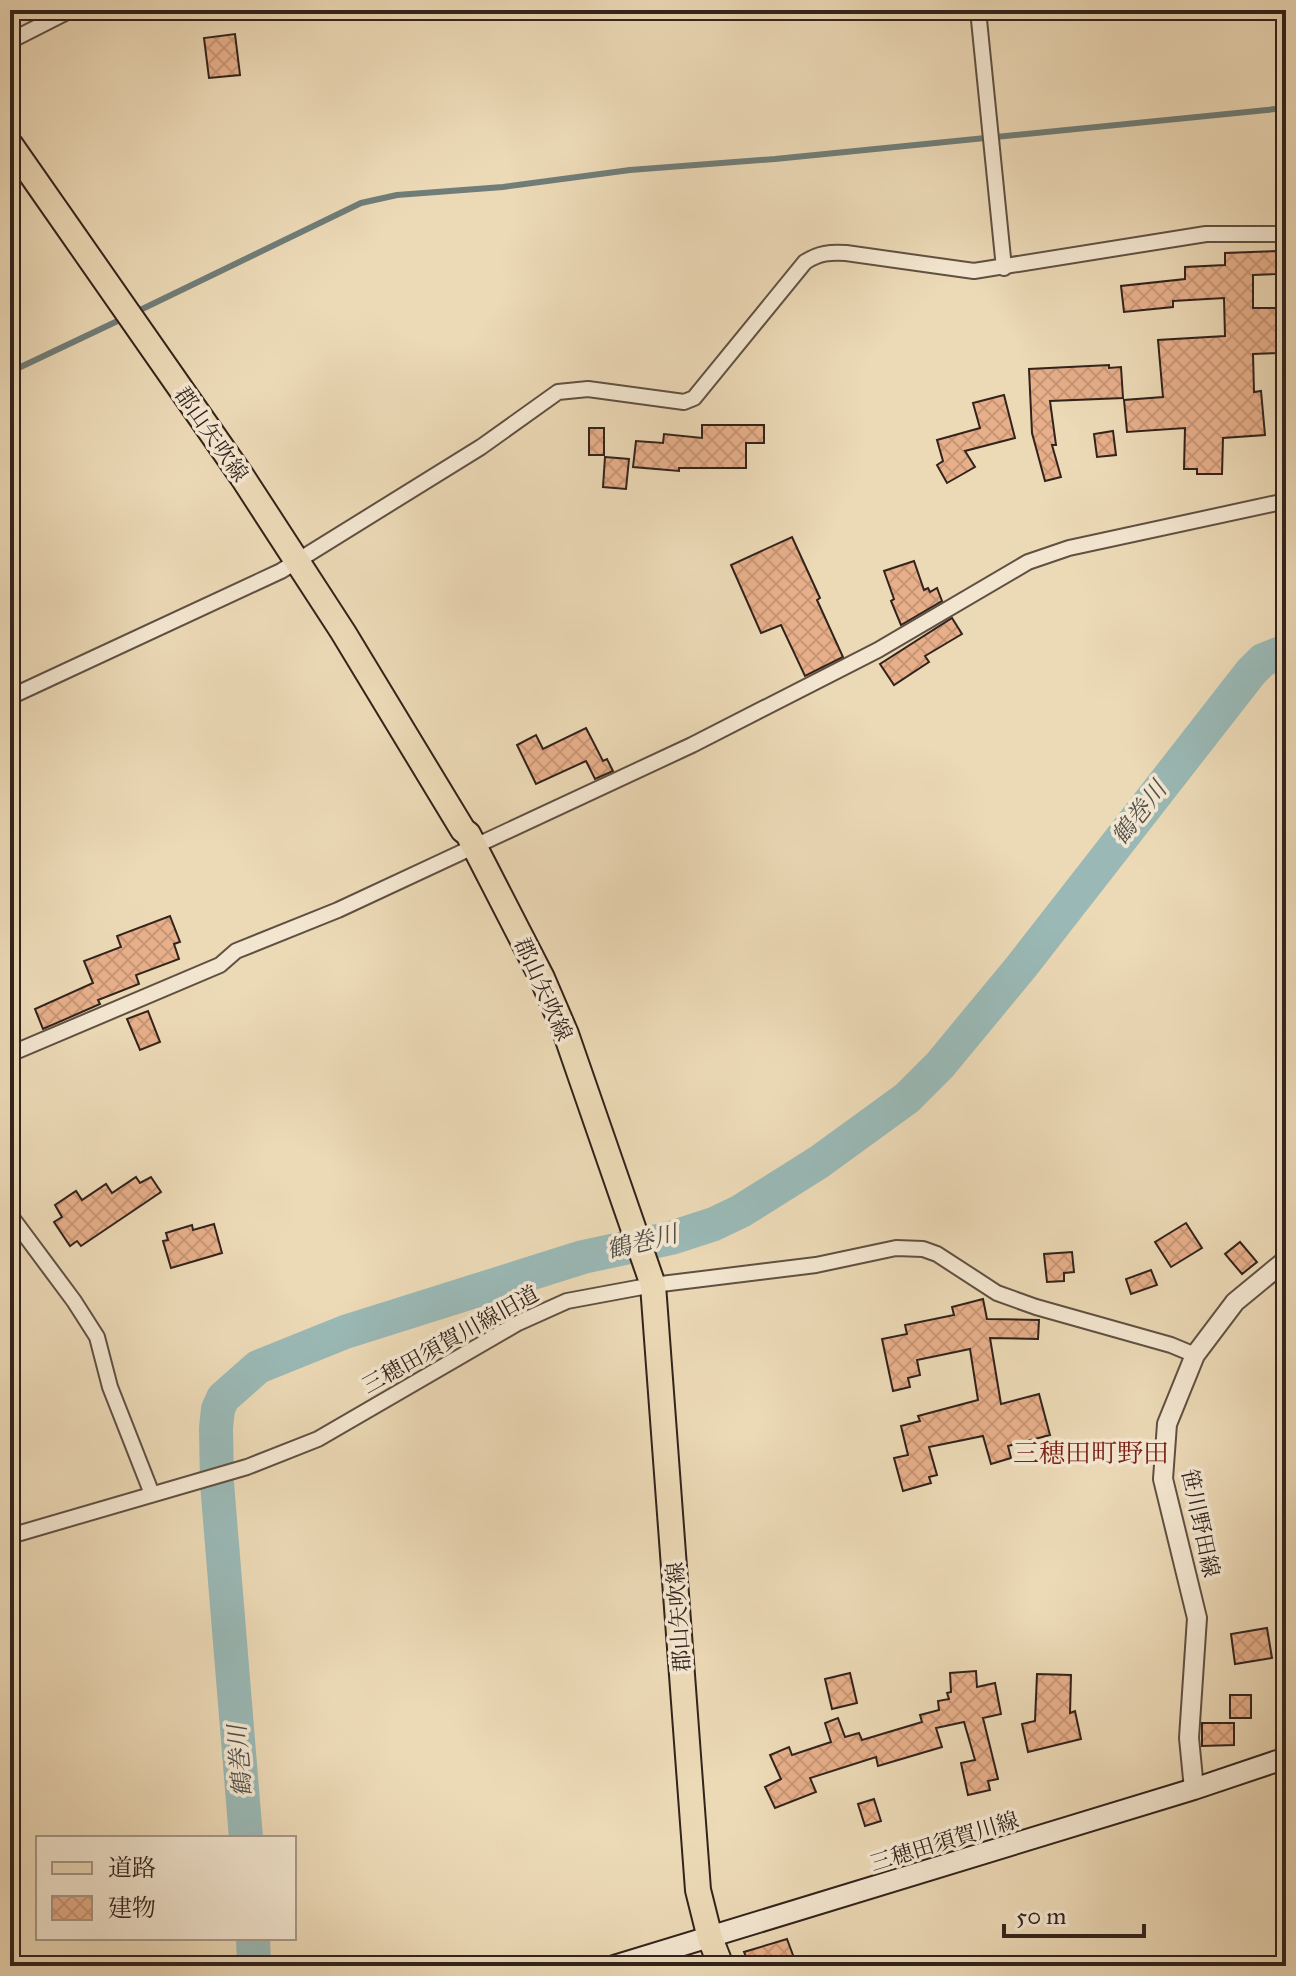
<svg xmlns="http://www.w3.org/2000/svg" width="1296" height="1976" viewBox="0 0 1296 1976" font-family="'IM FELL Great Primer','Noto Serif JP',serif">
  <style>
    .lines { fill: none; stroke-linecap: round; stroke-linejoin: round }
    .stream { stroke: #707d78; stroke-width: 6 }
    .river { stroke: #9ab9b6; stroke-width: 34 }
    .building { fill: url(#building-cross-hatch); stroke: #32231c; stroke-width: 2 }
    .minor-casing { stroke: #605042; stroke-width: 18 }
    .tertiary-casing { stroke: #605042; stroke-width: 22 }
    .secondary-casing { stroke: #32231c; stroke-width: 24 }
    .primary-casing { stroke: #32231c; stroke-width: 28 }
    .minor { stroke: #f3e6d0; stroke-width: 14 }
    .tertiary { stroke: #f3e6d0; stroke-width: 18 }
    .secondary { stroke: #f3e6d0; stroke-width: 20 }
    .primary { stroke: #ecd9b6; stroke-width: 24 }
    .labels { text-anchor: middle; stroke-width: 7; stroke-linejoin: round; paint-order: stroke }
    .street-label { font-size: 22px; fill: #32231c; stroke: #f3e6d0 }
    .water-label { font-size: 24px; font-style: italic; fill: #51504a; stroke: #f3e6d0 }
    .quarter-label { font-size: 26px; fill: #7a1f14; stroke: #f3e6d0 }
  </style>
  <defs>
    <pattern id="building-cross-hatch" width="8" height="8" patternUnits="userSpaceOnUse" patternTransform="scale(2)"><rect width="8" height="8" fill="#e7af8a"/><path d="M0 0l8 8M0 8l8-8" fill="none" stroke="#c79676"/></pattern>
  </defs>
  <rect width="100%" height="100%" fill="#ecd9b6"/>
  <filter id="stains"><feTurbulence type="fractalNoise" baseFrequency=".0025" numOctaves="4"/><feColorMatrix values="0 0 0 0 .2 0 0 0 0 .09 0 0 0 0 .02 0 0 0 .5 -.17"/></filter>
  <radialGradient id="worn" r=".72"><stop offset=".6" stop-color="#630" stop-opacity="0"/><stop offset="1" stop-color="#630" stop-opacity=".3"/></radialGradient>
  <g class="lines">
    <g class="stream">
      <path d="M136,312L361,203L397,195L503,187L630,170L775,159L1286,108"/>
      <path d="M10,372L126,317"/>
    </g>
    <g class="river">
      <path d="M246,1838L217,1483L216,1428L218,1409L223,1398L258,1367L345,1332L583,1257L671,1238L714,1224L741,1211L819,1162L907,1098L940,1065L1021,967L1251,672L1263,660L1286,651"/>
      <path d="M253,1938L254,1966"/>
    </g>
  </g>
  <g class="building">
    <path d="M235,34L240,75L209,78L204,38Z"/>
    <path d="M1278,251L1276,274L1253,275V308H1278L1280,353L1253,354L1254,392L1261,391L1265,435L1223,438L1222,474H1197V469H1184L1185,428L1127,432L1124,400L1163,397L1158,340L1225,336L1224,298L1173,301V307L1124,312L1121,286L1185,279V267L1225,265V253Z"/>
    <path d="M1109,365V368L1121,367L1123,398L1050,401L1056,445H1052L1061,477L1045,481L1032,433L1029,369Z"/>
    <path d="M1004,395L1015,438L965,451L975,467L947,483L937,465L943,461L937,440L980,428L973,403Z"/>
    <path d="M702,425H764V443H746V468H679V471L633,467L636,441L663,443L664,434L702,438Z"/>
    <rect x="589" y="428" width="15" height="27"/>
    <path d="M1113,431L1116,455L1097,457L1094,434Z"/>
    <path d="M605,457L629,459L626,489L603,487Z"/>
    <path d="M792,537L820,598L817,600L843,657L805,676L781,625L761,633L731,565Z"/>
    <path d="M914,561L924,590L928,588L930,592L937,588L942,601L901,625L891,601L894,599L884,571Z"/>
    <path d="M952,618L962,634L925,656L929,662L894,685L880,664Z"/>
    <path d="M586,728L603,761L607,759L613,771L595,779L586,761L536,784L517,745L536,735L543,749Z"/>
    <path d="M170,916L180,942L174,944L179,959L136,975L139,984L98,1000L100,1004L43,1029L35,1009L93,983L84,961L121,947L117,936Z"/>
    <path d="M148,1011L160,1042L140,1050L127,1019Z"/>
    <path d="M136,1177L140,1183L151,1177L161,1192L81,1246L77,1241L70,1246L54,1222L62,1217L55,1205L76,1191L82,1200L106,1184L112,1193Z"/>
    <path d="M1186,1223L1202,1248L1171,1267L1155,1242Z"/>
    <path d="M214,1224L222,1253L171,1268L163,1241L168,1240L166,1233L192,1225L193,1230Z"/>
    <path d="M1240,1242L1257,1262L1242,1274L1225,1254Z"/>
    <path d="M1072,1252L1074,1272L1064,1273V1281L1047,1282L1044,1254Z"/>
    <path d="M1151,1270L1157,1285L1131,1294L1126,1279Z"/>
    <path d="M983,1299L987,1319L1039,1320L1038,1339L990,1338L1001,1404L1039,1394L1050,1435L1008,1446L1011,1458L991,1464L983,1436L929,1447L937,1475L929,1477L931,1483L903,1491L894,1458L908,1455L901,1426L920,1421L918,1416L978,1400L970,1349L917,1360L920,1375L908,1378L910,1387L893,1391L882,1339L907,1334L905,1325L954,1315L952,1307Z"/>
    <path d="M1267,1628L1272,1658L1235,1664L1231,1634Z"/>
    <path d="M976,1671L977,1687L995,1683L1001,1714L983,1718L998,1779L988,1781L990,1790L968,1795L961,1763L975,1760L964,1722L936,1728L942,1747L878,1766L876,1757L810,1778L816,1792L775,1808L765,1787L781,1779L770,1755L789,1747L792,1755L831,1742L825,1723L838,1718L845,1737L859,1733L862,1740L922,1722L920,1715L939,1710L938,1701L949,1699L947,1693L951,1692L950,1673Z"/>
    <path d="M850,1673L857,1703L832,1709L825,1679Z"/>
    <path d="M1037,1674L1071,1675L1070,1713L1075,1711L1081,1739L1028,1752L1022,1724L1035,1721Z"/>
    <rect x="1230" y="1695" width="21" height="23"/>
    <path d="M1202,1723H1234V1745L1202,1746Z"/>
    <path d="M874,1799L881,1821L865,1826L858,1804Z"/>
    <path d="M787,1939L797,1966H750L744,1952Z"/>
  </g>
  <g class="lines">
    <defs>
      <g id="minor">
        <path d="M978,10L1004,268"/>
        <path d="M10,41L71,10"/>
        <path d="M1286,271V276"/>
        <path d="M10,697L281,571L481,447L558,392L588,389L684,402L694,398L805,262C819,253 830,252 846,253L974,271L1206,234H1286"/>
        <path d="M10,1054L220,965L236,951L338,910L692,745L878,650L1028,562L1069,548L1286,501"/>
        <path d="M10,1215L74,1301L97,1337L110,1387L152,1494"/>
        <path d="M10,1536L247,1467L318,1439L518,1323L567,1301L653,1285L816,1265L896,1248L923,1249L937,1254L997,1293L1036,1307L1171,1345L1195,1355"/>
      </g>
      <path id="tertiary" d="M1194,1789L1189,1738L1197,1618L1163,1479L1167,1424L1195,1355L1235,1302L1286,1260"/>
      <path id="secondary" d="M614,1966L1194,1789L1286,1758"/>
      <path id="primary" d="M10,144L243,478L343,632L463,830L468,834L542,978L566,1034L653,1285L698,1890L710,1938L721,1966"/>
    </defs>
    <use href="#minor" class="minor-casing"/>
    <use href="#tertiary" class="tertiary-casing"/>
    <use href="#secondary" class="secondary-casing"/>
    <use href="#primary" class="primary-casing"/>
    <use href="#minor" class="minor"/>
    <use href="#tertiary" class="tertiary"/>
    <use href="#secondary" class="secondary"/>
    <use href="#primary" class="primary"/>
  </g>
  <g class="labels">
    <g class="street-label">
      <text transform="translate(212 434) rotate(55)" y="8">郡山矢吹線</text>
      <text transform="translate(544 989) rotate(66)" y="8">郡山矢吹線</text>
      <text transform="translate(450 1339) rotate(-29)" y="8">三穂田須賀川線旧道</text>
      <text transform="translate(1201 1523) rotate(78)" y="8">笹川野田線</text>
      <text transform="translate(678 1617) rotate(-94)" y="8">郡山矢吹線</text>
      <text transform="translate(944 1841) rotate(-17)" y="8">三穂田須賀川線</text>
    </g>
    <g class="water-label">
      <text transform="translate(1139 813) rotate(-52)" y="8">鶴巻川</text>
      <text transform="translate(642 1242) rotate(-14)" y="8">鶴巻川</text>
      <text transform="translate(240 1761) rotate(-95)" y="8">鶴巻川</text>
    </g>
    <g class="quarter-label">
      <text x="1091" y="1462">三穂田町野田</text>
    </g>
  </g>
  <rect width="1296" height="1976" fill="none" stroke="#ecd9b6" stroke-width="40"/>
  <rect x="12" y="12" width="1272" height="1952" fill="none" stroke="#32231c" stroke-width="4"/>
  <rect x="20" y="20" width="1256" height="1936" fill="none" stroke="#32231c" stroke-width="2"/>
  <rect x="36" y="1836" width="260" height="104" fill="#f3e6d0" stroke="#a69888" stroke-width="2"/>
  <rect x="52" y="1862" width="40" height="12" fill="#ecd9b6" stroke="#a69888" stroke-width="2"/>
  <text x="108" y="1876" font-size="24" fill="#32231c">道路</text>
  <rect x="52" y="1896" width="40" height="24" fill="url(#building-cross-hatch)" stroke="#a69888" stroke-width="2"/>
  <text x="108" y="1916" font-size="24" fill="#32231c">建物</text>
  <path d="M1004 1924v12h140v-12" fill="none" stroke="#32231c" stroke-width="4"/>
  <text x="1016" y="1924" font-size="24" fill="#32231c" stroke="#f3e6d0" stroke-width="6" paint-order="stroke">50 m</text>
  <rect width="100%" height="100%" filter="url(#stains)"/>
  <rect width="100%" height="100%" fill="url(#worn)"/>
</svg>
